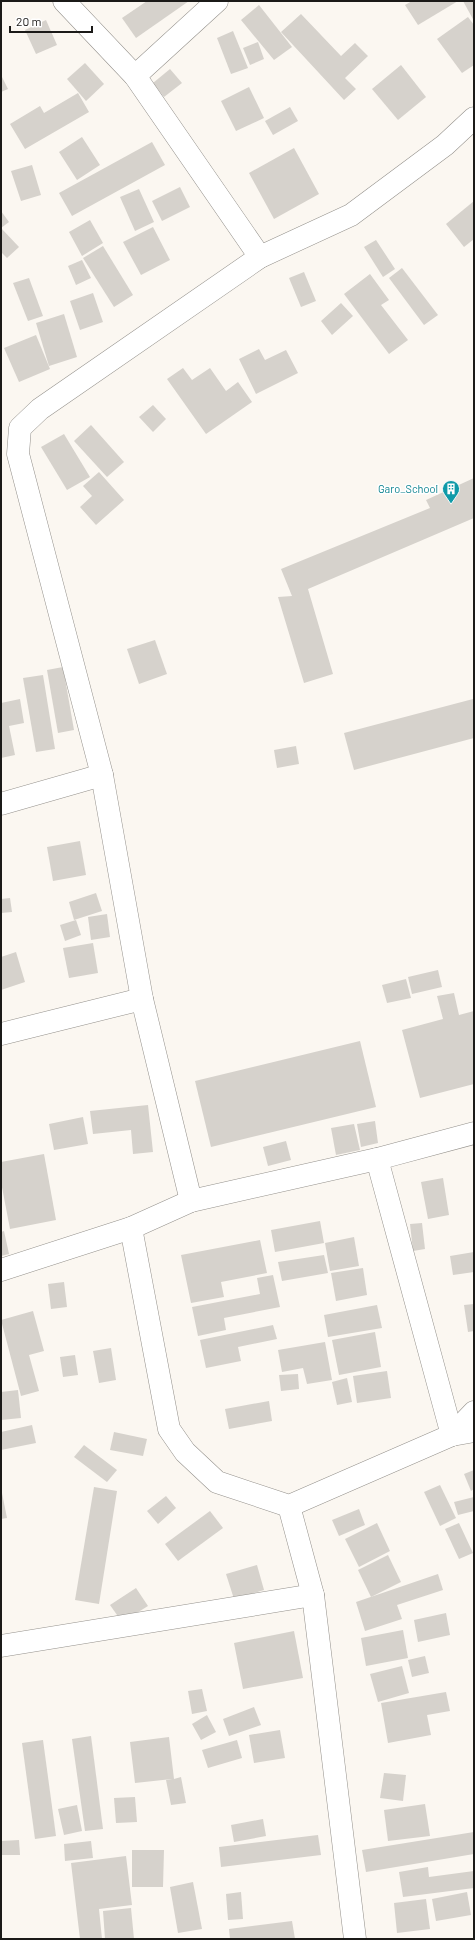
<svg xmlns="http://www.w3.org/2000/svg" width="475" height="1940" viewBox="0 0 475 1940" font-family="Barlow,sans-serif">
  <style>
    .building { fill: #d6d2cc }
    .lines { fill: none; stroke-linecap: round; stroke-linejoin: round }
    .minor-casing { stroke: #94918c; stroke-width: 23 }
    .minor { stroke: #fff; stroke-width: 22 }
    .labels { text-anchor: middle; stroke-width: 3; stroke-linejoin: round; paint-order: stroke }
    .culture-label { font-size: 11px; fill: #0d838f; stroke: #fff; text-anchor: end }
  </style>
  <rect width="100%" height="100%" fill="#fbf7f1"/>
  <g class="building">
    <path d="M147,1H189L136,38L122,18Z"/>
    <path d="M412,1H458L418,25L405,5Z"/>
    <path d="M463,1H474V21Z"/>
    <path d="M259,5L292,47L274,60L241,20Z"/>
    <path d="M301,14L341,56L355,43L368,56L345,78L356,89L344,100L281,32Z"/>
    <path d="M468,17L474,25V65L462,73L437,39Z"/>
    <path d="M46,20L57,45L36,54L25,30Z"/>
    <path d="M233,31L248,68L231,74L217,38Z"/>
    <path d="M258,42L264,59L250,65L243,48Z"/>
    <path d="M85,63L104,84L86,101L67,79Z"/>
    <path d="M401,65L426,97L398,120L372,89Z"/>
    <path d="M170,69L182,83L164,97L153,83Z"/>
    <path d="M1,75L8,89L1,92Z"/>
    <path d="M249,87L264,118L236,131L221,101Z"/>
    <path d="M78,93L89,112L25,149L10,124L40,106L44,113Z"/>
    <path d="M290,107L298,121L273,135L265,121Z"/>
    <path d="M82,137L100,165L77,180L59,152Z"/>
    <path d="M152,142L165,165L72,216L59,193Z"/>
    <path d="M294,148L319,194L274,219L249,173Z"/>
    <path d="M32,165L41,195L21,201L11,171Z"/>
    <path d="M180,187L190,207L162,221L152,201Z"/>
    <path d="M139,189L154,222L135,231L120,197Z"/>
    <path d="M474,201V239L464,247L446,224Z"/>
    <path d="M1,211L9,222L1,228Z"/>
    <path d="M90,220L103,243L82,256L69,232Z"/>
    <path d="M153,227L170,260L141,275L123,242Z"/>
    <path d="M1,228L19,247L7,258L1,252Z"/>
    <path d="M376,240L395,269L383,277L364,247Z"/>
    <path d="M103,246L133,295L114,307L83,258Z"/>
    <path d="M82,260L91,278L76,285L68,266Z"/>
    <path d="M402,268L438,315L424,325L389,278Z"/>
    <path d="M304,272L316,301L301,307L289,278Z"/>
    <path d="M370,274L389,300L381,305L408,340L389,354L344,294Z"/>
    <path d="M29,278L43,316L28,321L13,283Z"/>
    <path d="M93,293L103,322L80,330L70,301Z"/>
    <path d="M341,303L353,316L332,335L321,321Z"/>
    <path d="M64,314L77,357L49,366L36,323Z"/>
    <path d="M36,335L50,369L19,382L4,348Z"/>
    <path d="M259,349L265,360L286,350L298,373L256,394L239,359Z"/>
    <path d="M183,368L192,380L210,368L226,391L238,382L252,402L206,434L167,379Z"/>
    <path d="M153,405L166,419L153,432L139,417Z"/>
    <path d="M91,425L124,462L107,477L74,441Z"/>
    <path d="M64,434L90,477L67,490L41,447Z"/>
    <path d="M99,472L124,500L96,525L80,507L92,496L83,486Z"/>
    <path d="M474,478V518L308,589L333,674L304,683L278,597L292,596L281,569L430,508L426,500Z"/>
    <path d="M155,640L167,674L139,684L127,649Z"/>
    <path d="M63,667L74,730L58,733L47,670Z"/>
    <path d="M43,675L55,749L36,752L23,678Z"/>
    <path d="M20,699L24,723L9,726L15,755L1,758V703Z"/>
    <path d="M473,699L474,738L354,770L344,733Z"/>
    <path d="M296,746L299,764L277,768L274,750Z"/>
    <path d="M80,841L86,875L53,881L47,847Z"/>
    <path d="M96,893L102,911L74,920L69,902Z"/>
    <path d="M10,898L12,912L1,913V899Z"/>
    <path d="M107,914L110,937L91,940L88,917Z"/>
    <path d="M76,920L81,935L65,941L60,925Z"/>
    <path d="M93,943L98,973L69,978L63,948Z"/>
    <path d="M16,952L25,982L1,990V957Z"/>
    <path d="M438,970L442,987L412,994L408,977Z"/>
    <path d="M406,979L411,998L387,1003L382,985Z"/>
    <path d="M454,993L459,1015L474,1011V1084L420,1098L402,1030L443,1019L437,996Z"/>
    <path d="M360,1041L376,1107L211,1147L195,1081Z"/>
    <path d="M148,1105L153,1152L133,1154L131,1130L93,1134L90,1111Z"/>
    <path d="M83,1117L88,1144L54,1150L49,1124Z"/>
    <path d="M375,1121L378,1143L361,1147L357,1124Z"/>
    <path d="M354,1124L360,1150L336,1155L331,1128Z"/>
    <path d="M286,1141L291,1160L268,1166L263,1147Z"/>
    <path d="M44,1154L56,1220L10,1229L1,1182V1162Z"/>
    <path d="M443,1178L449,1215L428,1219L421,1182Z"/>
    <path d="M320,1221L324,1243L275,1252L271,1230Z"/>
    <path d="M422,1223L425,1249L413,1251L410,1224Z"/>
    <path d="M4,1231L9,1254L1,1256V1232Z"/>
    <path d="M354,1237L359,1266L330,1271L325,1243Z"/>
    <path d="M260,1240L267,1273L221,1282L224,1297L191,1303L181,1255Z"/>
    <path d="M474,1252V1272L453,1275L450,1256Z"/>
    <path d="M324,1255L328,1273L282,1281L278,1262Z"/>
    <path d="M363,1268L367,1295L336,1301L331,1273Z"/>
    <path d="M273,1275L280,1307L224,1318L226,1330L198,1336L192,1307L260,1294L257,1278Z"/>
    <path d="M64,1282L67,1307L51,1309L48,1284Z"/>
    <path d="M474,1304V1331L468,1332L464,1305Z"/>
    <path d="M377,1305L382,1328L328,1337L324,1315Z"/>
    <path d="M33,1311L44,1351L29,1355L39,1391L21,1396L1,1320Z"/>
    <path d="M273,1325L277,1339L238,1347L241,1361L206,1368L200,1340Z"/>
    <path d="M375,1332L381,1367L339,1375L332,1340Z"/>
    <path d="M325,1342L332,1380L307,1384L303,1368L282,1372L278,1350Z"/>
    <path d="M111,1348L116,1380L99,1383L93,1351Z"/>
    <path d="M75,1355L78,1375L63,1377L60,1357Z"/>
    <path d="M387,1371L391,1398L357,1403L353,1376Z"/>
    <path d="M298,1374L299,1389L281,1391L279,1375Z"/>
    <path d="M347,1378L352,1402L337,1405L332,1382Z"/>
    <path d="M18,1390L21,1418L1,1420V1392Z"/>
    <path d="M269,1401L272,1421L229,1429L225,1409Z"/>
    <path d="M32,1425L36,1443L1,1450V1432Z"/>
    <path d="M114,1432L147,1439L143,1456L110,1450Z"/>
    <path d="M84,1445L117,1470L107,1482L74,1457Z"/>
    <path d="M474,1470V1489L471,1491L464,1474Z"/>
    <path d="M440,1485L456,1518L440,1526L424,1492Z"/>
    <path d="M94,1487L117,1491L99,1604L75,1600Z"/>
    <path d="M1,1488L7,1518L1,1519Z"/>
    <path d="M166,1496L176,1508L158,1524L147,1511Z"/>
    <path d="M474,1497V1511L458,1515L454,1502Z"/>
    <path d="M359,1509L365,1525L339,1536L332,1520Z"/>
    <path d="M210,1511L223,1528L178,1561L165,1544Z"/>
    <path d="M377,1523L390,1551L359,1567L345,1539Z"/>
    <path d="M459,1523L473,1553L459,1559L445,1529Z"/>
    <path d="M388,1555L401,1582L371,1597L358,1570Z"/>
    <path d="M257,1565L264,1590L234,1599L226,1574Z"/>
    <path d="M438,1574L443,1590L397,1605L402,1619L365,1631L356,1602Z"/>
    <path d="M136,1588L148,1606L122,1622L110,1605Z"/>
    <path d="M446,1613L450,1635L418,1642L414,1620Z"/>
    <path d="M403,1630L408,1658L366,1666L361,1638Z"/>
    <path d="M294,1631L303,1678L243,1689L234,1643Z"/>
    <path d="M425,1656L429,1673L412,1677L408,1660Z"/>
    <path d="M402,1666L409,1693L378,1702L370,1674Z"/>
    <path d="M202,1689L207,1711L192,1714L188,1691Z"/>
    <path d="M446,1692L450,1711L427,1715L431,1735L388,1743L381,1703Z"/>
    <path d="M254,1707L261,1725L229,1736L223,1719Z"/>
    <path d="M207,1715L216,1732L201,1740L192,1724Z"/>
    <path d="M280,1730L285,1758L254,1763L249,1735Z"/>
    <path d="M91,1736L103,1829L85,1831L72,1739Z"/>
    <path d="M169,1737L174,1779L181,1777L186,1803L171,1805L166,1780L172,1779L135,1783L130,1742Z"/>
    <path d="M43,1740L56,1836L35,1839L22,1743Z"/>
    <path d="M237,1740L242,1758L208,1768L202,1750Z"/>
    <path d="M384,1773L406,1775L403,1801L380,1798Z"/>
    <path d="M135,1797L137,1822L116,1823L114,1798Z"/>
    <path d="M425,1804L430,1836L388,1841L384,1810Z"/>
    <path d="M77,1805L82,1831L64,1835L58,1809Z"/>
    <path d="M263,1819L266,1836L234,1842L231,1825Z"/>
    <path d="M474,1832V1854L366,1872L362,1850Z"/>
    <path d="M318,1835L321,1855L221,1867L219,1847Z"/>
    <path d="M19,1840L20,1855H1V1841Z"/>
    <path d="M91,1841L93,1858L65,1861L64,1844Z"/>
    <path d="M132,1850H164L163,1887H132Z"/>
    <path d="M126,1856L132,1905L99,1909L102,1939H80L71,1863Z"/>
    <path d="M428,1867L429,1877L474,1871V1888L403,1897L399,1872Z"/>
    <path d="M193,1882L202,1929L178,1933L170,1887Z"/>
    <path d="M241,1892L243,1919L228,1920L226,1894Z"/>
    <path d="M467,1892L471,1915L436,1921L432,1899Z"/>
    <path d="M426,1899L430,1929L397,1933L394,1903Z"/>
    <path d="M131,1908L134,1939H105L103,1911Z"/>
    <path d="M292,1921L295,1939H230L229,1929Z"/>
  </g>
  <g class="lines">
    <defs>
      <g id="minor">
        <path d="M64,1L135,76L260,257"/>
        <path d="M135,76L217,1"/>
        <path d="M1,804L102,775"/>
        <path d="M1,1034L142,999"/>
        <path d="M377,1159L452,1435"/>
        <path d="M191,1201L142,999L102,775L18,454L20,428L40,409L260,257L351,215L445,145L474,118"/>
        <path d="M131,1228L169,1429L185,1452L217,1482L289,1506L452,1435L474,1431"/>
        <path d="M1,1270L131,1228L191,1201L377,1159L474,1133"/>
        <path d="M452,1435L474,1412"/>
        <path d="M289,1506L313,1595L355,1939"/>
        <path d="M1,1646L313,1595"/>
      </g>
    </defs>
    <use href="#minor" class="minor-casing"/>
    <use href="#minor" class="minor"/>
  </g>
  <defs>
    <symbol id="building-pin" viewBox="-11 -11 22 30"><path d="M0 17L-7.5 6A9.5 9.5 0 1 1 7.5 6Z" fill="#0f9aa8" stroke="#fff"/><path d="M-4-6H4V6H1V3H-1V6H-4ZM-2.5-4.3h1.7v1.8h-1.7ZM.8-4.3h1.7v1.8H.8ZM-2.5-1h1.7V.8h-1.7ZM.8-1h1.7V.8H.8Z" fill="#fff"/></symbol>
  </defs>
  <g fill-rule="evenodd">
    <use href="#building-pin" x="441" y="479" width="20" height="27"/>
  </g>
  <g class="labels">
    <g class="culture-label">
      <text x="438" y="493">Garo_School</text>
    </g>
  </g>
  <rect width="475" height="1940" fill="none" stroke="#1b1a18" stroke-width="4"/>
  <path d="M10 26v6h82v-6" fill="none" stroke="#1b1a18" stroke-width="2"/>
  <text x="16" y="26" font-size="12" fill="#1b1a18" stroke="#ffffff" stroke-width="3" paint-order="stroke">20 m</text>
</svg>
